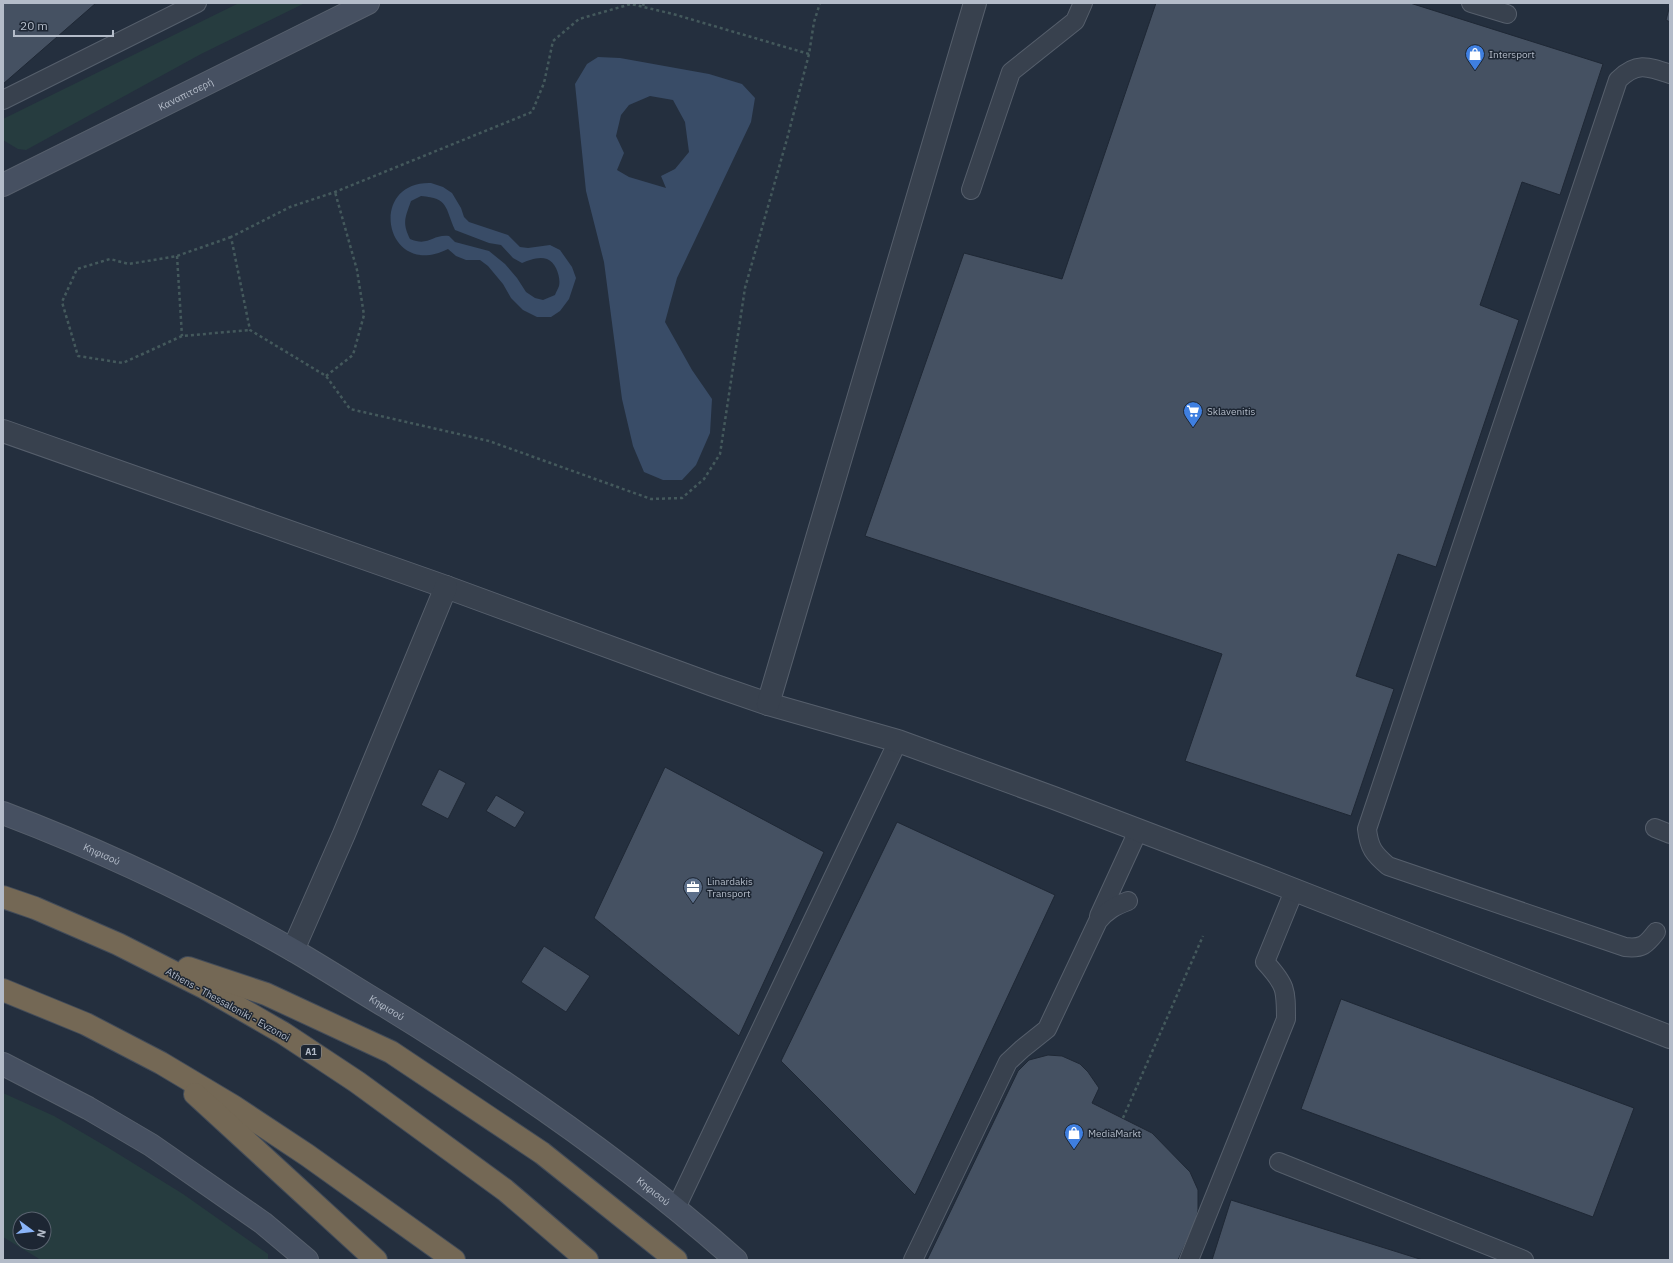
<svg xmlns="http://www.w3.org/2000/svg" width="1673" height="1263" viewBox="0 0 1673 1263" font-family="'IBM Plex Sans',sans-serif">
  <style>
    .green { fill: #263c3f; fill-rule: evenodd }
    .water { fill: #394c67; fill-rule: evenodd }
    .building { fill: #455162; stroke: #1f2835 }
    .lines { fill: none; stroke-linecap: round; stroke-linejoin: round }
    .lane-casing { stroke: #565f6c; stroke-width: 20 }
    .street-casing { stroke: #565f6c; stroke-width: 24 }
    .secondary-casing { stroke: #565f6c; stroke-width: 24 }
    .highway-casing { stroke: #434c59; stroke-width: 24 }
    .path { stroke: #44595c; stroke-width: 2.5; stroke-dasharray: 3 3; stroke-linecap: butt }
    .lane { stroke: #38414e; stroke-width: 18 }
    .street { stroke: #38414e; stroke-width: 22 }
    .secondary { stroke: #465061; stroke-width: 22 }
    .highway { stroke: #746855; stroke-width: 22 }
    .labels { text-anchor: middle; stroke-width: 3; stroke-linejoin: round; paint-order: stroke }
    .shield { fill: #1d2633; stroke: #878f9c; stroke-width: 1 }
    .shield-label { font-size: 9px; font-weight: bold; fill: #b4bcc9 }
    .poi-label { font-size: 10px; fill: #b4bcc9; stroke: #1d2633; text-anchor: start }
    .street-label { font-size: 10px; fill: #b4bcc9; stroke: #1d2633 }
  </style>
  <rect width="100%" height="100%" fill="#242f3e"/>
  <g class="green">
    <path d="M239,3H305L201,54L26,150L18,149L3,140V119Z"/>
    <path d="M3,1093L54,1116L107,1147L183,1194L268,1254V1260H41L3,1237ZM20,1219H44V1243H20Z"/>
  </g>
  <g class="water">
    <path d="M598,57L620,58L709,74L742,84L755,98L751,122L677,278L665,322L692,370L712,399L710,433L696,465L682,480H663L644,472L633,446L622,399L604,262L586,191L575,84L587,64ZM650,96L673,100L685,122L689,152L675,169L661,176L666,188L629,177L617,170L624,153L616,136L621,115L629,105Z"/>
    <path d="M431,183L443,187L452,193L461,208L464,217L469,222L508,235L520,247L528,248L550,245L560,250L572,267L576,278L569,299L560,311L551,317H537L523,310L511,298L503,284L488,266L480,260H466L456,256L448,249C385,281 366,181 431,183ZM421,196C449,198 445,208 455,230L489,243L501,245L513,258L522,263C529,260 539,256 547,259C556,262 561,278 559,286C558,289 556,292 555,295L543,300L535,298L526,292L517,278L505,264L489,251L455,242L449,236C432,234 429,247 410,239C402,223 405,218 411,201Z"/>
  </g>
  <g class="building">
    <path d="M3,3H96L3,84Z"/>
    <path d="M1156,3H1410L1603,64L1560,195L1522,182L1480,305L1519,320L1436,567L1398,554L1356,676L1394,689L1351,816L1185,761L1222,654L865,536L964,253L1062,279Z"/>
    <path d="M1670,5V22L1666,20Z"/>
    <path d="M665,767L824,852L739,1036L594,918Z"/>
    <path d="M439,769L466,783L448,819L421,805Z"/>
    <path d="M496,795L525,812L515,828L486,811Z"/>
    <path d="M897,822L1055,895L915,1195L781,1061Z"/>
    <path d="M544,946L590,976L566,1012L521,982Z"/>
    <path d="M1341,999L1634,1108L1593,1217L1301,1109Z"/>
    <path d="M1048,1055L1062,1056L1080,1064L1088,1072L1099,1088L1092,1103L1152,1133L1190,1172L1198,1190V1210L1196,1221L1178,1260H927L1018,1071L1029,1060Z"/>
    <path d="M1231,1200L1423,1260H1212Z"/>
  </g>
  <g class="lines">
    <defs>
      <g id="lane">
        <path d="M1471,3L1507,14"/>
        <path d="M3,100L197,3"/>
        <path d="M971,190L1011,72L1075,21L1083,3"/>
        <path d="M1655,828L1670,834"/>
        <path d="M1099,916L1138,831"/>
        <path d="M1656,932C1646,945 1642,949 1625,947L1388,866C1374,854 1369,848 1367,829L1618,80C1636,62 1647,66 1670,74"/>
        <path d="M1279,1162L1524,1260"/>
        <path d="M676,1208L898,741"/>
        <path d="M913,1260L1008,1062L1022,1049L1047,1029L1098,921C1107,910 1115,906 1128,901"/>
        <path d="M1189,1260L1286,1019C1286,989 1286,985 1265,962L1294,891"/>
      </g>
      <g id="street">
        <path d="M3,431L446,587L713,685L768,704L898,741L1054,798L1264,878L1670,1037"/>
        <path d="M768,704L975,3"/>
        <path d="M293,950L344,834L446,587"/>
      </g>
      <g id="secondary">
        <path id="s1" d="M3,185L368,3"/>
        <path id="s2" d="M3,813C103,851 200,897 293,950C324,968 355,988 385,1006C509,1082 628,1164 736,1260"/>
        <path d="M3,1064L88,1108L151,1145L263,1223L307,1260"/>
      </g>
      <g id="highway">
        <path d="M3,897L35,908L118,944L205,988L283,1033L357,1082L505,1190L587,1260"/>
        <path d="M188,968L266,994L391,1052L542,1153L676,1260"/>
        <path d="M3,990L86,1024L161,1063L233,1106L307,1155L454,1260"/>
        <path d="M195,1094L376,1260"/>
      </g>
    </defs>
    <use href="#lane" class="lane-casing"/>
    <use href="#street" class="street-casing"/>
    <use href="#secondary" class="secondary-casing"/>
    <use href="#highway" class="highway-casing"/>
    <g class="path">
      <path d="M643,3L644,7"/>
      <path d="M809,54L673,14L631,4L579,19L553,41L544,83L532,112L335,192L290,207L231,237L250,330L326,376L350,409L489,441L651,499L682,498L704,479L720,454L745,288L787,139L809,54L814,22L820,3"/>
      <path d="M231,237L177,256L129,264L110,259L77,269L62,302L78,356L123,363L182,336L250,330"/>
      <path d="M177,256L182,336"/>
      <path d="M326,376L353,355L364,315L357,270L335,192"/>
      <path d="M1123,1118L1203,936"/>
    </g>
    <use href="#lane" class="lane"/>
    <use href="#street" class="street"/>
    <use href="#secondary" class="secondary"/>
    <use href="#highway" class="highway"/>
  </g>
  <defs>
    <symbol id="shop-pin" viewBox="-11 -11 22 30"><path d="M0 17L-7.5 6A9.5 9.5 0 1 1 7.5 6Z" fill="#3f7fe0" stroke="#1d2633"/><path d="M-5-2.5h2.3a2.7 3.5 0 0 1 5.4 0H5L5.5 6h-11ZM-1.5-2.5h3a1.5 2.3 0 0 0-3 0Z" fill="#fff"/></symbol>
    <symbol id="supermarket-pin" viewBox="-11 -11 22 30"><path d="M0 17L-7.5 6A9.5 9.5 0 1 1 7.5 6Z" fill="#3f7fe0" stroke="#1d2633"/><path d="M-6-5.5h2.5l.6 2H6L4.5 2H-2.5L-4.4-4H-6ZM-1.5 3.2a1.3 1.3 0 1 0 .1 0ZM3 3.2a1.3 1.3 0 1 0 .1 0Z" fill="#fff"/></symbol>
    <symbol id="office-pin" viewBox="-11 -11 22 30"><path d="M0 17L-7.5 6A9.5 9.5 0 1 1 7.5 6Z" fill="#5c6f8a" stroke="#1d2633"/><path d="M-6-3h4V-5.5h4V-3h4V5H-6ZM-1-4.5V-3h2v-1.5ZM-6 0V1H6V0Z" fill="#fff"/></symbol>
  </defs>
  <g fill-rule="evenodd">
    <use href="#shop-pin" x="1464" y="43" width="22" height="30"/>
    <use href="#supermarket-pin" x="1182" y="400" width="22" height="30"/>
    <use href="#office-pin" x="682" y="876" width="22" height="30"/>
    <use href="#shop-pin" x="1063" y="1122" width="22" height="30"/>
  </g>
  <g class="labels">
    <rect class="shield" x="301" y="1045" width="20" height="14" rx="3"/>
    <g class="shield-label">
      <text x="311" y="1055">Α1</text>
    </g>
    <g class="poi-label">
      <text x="1489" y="58">Intersport</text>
      <text x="1207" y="415">Sklavenitis</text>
      <text x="707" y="885">Linardakis<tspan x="707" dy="12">Transport</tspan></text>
      <text x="1088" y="1137">MediaMarkt</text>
    </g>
    <g class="street-label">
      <text dy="4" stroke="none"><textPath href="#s1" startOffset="204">Καναπιτσερή</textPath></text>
      <text dy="4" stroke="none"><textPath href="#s2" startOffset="107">Κηφισού</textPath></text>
      <text transform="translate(228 1004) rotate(29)" y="4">Athens - Thessaloniki - Evzonoi</text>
      <text dy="4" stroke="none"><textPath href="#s2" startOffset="431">Κηφισού</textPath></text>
      <text dy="4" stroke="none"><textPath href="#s2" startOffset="755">Κηφισού</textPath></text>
    </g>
  </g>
  <rect width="1673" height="1263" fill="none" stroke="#b4bcc9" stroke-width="8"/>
  <g transform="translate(32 1231) rotate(105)"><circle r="19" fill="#1d2633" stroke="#59626f"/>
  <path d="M0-3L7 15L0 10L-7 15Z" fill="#8ab4f8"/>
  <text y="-6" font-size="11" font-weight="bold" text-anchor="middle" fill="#b4bcc9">N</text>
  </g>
  <path d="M14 30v6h99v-6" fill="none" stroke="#b4bcc9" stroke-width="2"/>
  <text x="20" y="30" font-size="12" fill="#b4bcc9" stroke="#1d2633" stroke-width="3" paint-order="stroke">20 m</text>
</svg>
